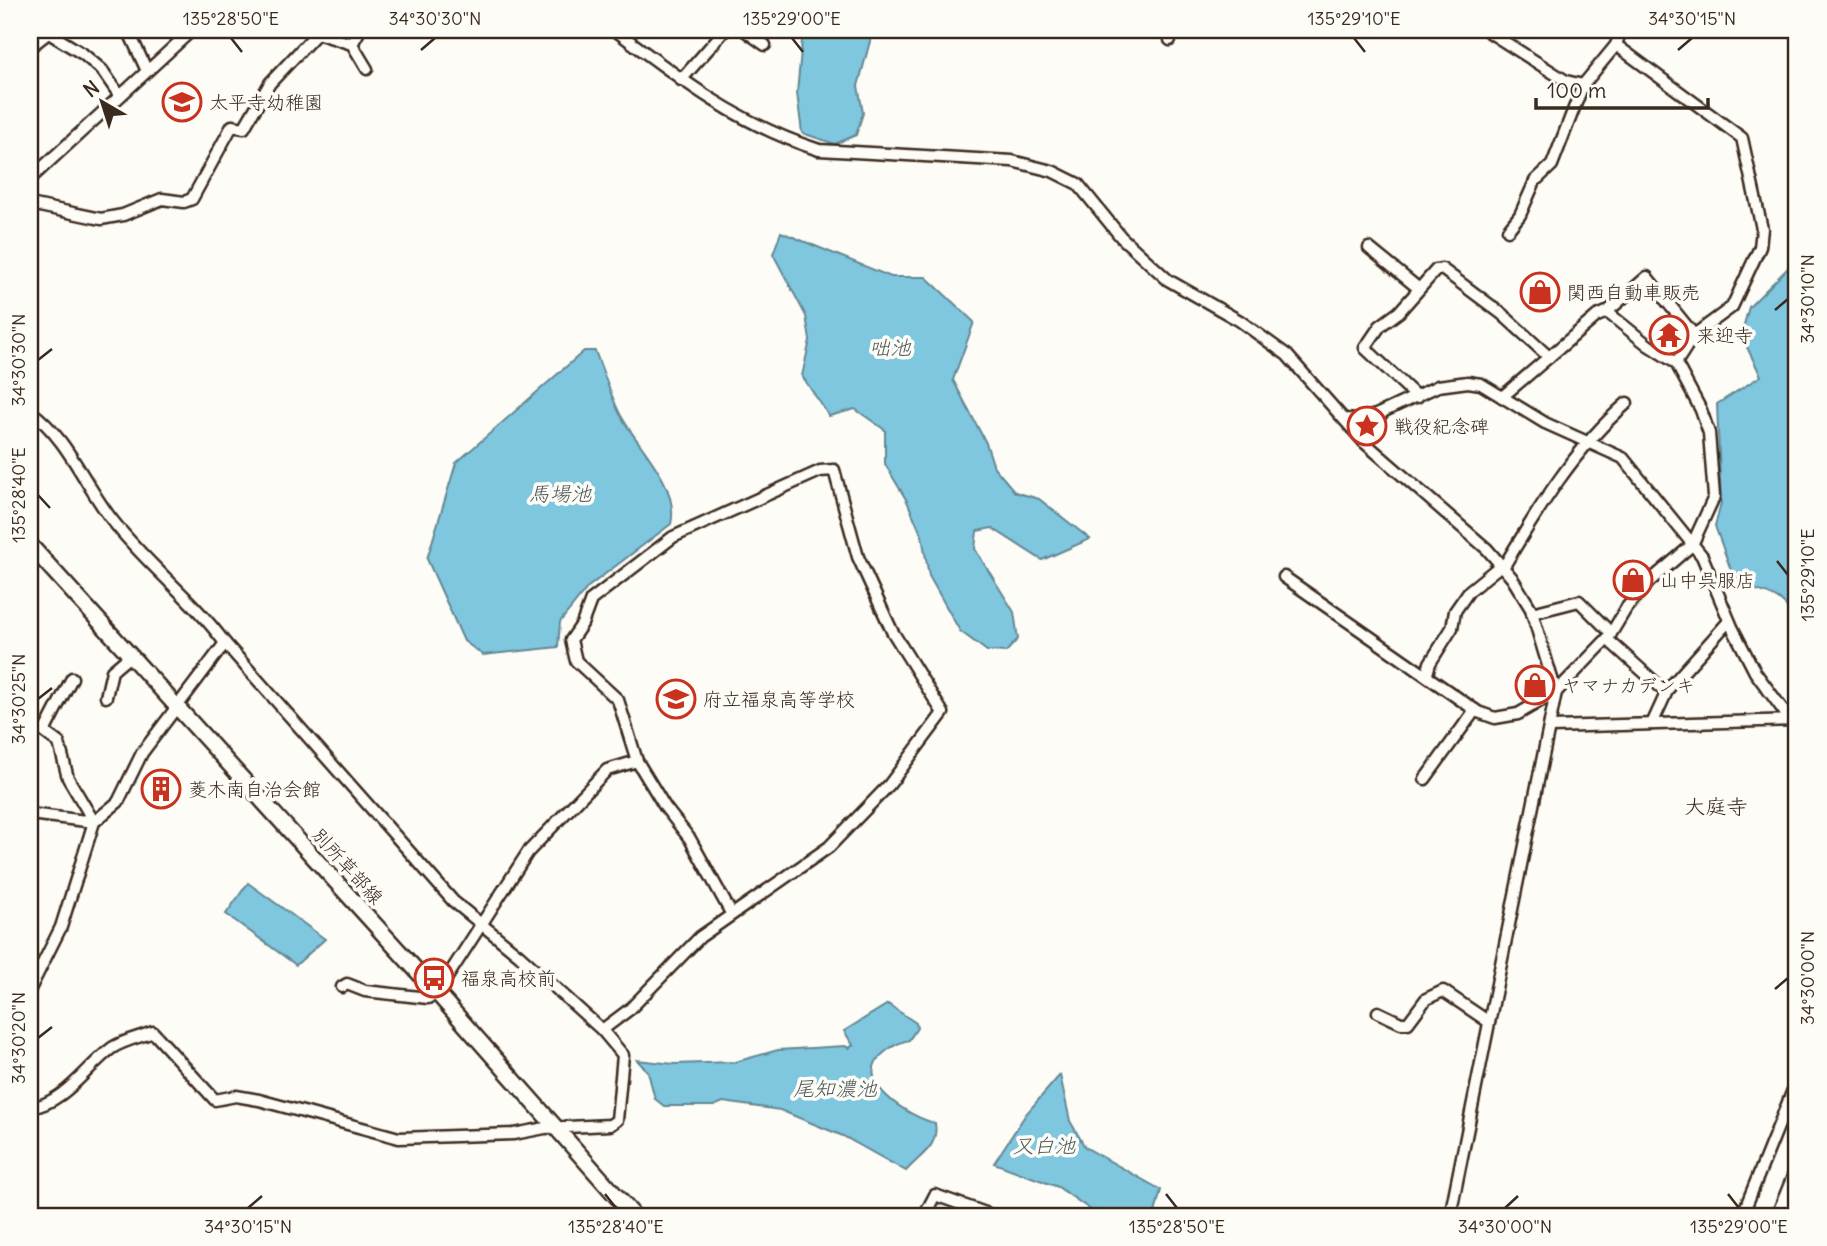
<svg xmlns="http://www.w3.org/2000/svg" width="1827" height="1246" viewBox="0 0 1827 1246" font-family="Delius,'Klee One',sans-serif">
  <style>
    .water { fill: #7fc6df; stroke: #648892; stroke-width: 2 }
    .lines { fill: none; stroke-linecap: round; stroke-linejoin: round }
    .street-casing { stroke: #3b2a1e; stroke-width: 15 }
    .secondary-casing { stroke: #3b2a1e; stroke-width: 19 }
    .highway-casing { stroke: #3b2a1e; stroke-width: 23 }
    .street { stroke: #fdfcf7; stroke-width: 10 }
    .secondary { stroke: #fdfcf7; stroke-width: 14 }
    .highway { stroke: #fdfcf7; stroke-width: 18 }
    .ticks { fill: none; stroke: #3b2a1e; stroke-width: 2.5 }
    .labels { text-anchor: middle; stroke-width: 7; stroke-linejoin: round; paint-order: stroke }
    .poi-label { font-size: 19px; fill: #3b2a1e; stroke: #fdfcf7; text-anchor: start }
    .street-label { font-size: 19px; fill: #3b2a1e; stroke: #fdfcf7 }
    .water-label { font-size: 21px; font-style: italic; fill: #4f5958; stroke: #fdfcf7 }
    .neighbourhood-label { font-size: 21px; fill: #3b2a1e; stroke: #fdfcf7 }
    .neatline { fill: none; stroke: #3b2a1e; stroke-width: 2.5 }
    .ticks-label { font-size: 18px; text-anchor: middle; fill: #3b2a1e }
  </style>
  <rect width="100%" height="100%" fill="#fdfcf7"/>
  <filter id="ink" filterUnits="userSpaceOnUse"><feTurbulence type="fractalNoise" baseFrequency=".0143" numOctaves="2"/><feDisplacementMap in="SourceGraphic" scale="14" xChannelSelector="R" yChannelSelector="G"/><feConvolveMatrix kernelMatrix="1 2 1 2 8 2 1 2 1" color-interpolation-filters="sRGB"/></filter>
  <g filter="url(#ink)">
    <g class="water">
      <path d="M803,30H873L858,86L863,113L856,135L835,144L802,133L797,93Z"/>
      <path d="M781,232L891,277H926L974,322L953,380L986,443L994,467L1015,492L1039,499L1090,539L1042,560L992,528L977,531L975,549L1014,612L1018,639L1006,652L987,651L960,631L929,576L922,536L907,501L885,464V430L855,409L829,416L802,376L810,340L806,316L773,254Z"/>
      <path d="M1797,259V473C1790,483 1788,503 1797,513V628C1786,593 1768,594 1736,584L1715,526L1721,503L1717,404L1761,376L1741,335L1749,307Z"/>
      <path d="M584,351H595C603,371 610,393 619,412C635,445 680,483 671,524L588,587L560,622L558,647L483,655L464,641L427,559L456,463Z"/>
      <path d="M248,883L325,939L296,965L226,914Z"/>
      <path d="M888,1004L916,1023L917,1028L909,1040C900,1042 892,1046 885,1052C848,1080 909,1117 935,1123C939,1147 921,1154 906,1171L843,1136L780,1110L723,1102L714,1106H664L655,1099L648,1072L637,1060L674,1064L735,1062L778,1050L845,1046L849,1048L853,1045L844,1031Z"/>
      <path d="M1060,1075L1070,1121L1085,1147L1161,1190L1155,1213L1152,1216L1091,1210L1058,1187L994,1163L1026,1114Z"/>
    </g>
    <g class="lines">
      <defs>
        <g id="street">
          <path d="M44,30L83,54L102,70L120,96"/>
          <path d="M128,30L147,71"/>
          <path d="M615,30C681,80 738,124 819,150L1012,161L1052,171L1078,184L1121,237L1168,280L1240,321L1287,355L1364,442L1487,549L1512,578L1531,609L1556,692L1450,1216"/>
          <path d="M744,30L765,45"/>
          <path d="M1486,30L1566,81L1583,85"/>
          <path d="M1170,40L1174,30"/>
          <path d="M352,44L360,30"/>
          <path d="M1616,45L1742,138L1762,229L1760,247L1732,307L1694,335L1676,363"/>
          <path d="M30,47L48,33"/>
          <path d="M681,80L725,30"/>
          <path d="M30,179L192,30"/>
          <path d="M30,204L101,219L123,215L162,199L184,202L192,199L232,126L244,128L270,83L317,33L352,44L367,69"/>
          <path d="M1508,230L1520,215L1535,181L1552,165L1583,85L1616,45L1621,30"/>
          <path d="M1369,248L1418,288"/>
          <path d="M1607,312L1647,277L1694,335"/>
          <path d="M1417,397L1365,348L1380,326L1399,312L1436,270L1442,269L1502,314L1549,357"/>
          <path d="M30,411C69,439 84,485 113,521C147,565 192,598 225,643L453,901L519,955L602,1030L623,1055L617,1120L610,1125L545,1128L514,1134L399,1138L259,1100L236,1096L215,1100L153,1032C140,1037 124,1040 112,1048C86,1067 65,1103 30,1108"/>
          <path d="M1344,419L1357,420L1376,415L1438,386L1468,382L1481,384L1545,423L1623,458L1702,556L1732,627L1755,672L1789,718"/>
          <path d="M1364,442L1382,413"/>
          <path d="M1503,568C1538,509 1575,448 1627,403"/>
          <path d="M1284,577L1478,712L1495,718L1518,714L1556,692L1609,637L1627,607L1650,581L1692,545L1714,497L1709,433L1701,410L1676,363L1648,345L1607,312L1597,316L1502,397"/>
          <path d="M1532,613L1579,601L1611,633"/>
          <path d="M1607,639L1666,692"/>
          <path d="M1427,674L1430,663L1452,628L1455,611L1469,591L1501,565"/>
          <path d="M72,678L44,732L59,743L68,778L94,822"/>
          <path d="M106,697L112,671L131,655"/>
          <path d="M1652,724L1668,689L1729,621"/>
          <path d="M1551,727L1797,720"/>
          <path d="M1425,779L1475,710"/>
          <path d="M30,814L94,822"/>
          <path d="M342,987L347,984L365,991L428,998L437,993L528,852L607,770L637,761"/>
          <path d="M30,989L61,927L94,822L118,802L142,753L225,643"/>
          <path d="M1378,1012L1401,1023H1408L1426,999L1443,991L1489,1022"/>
          <path d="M602,1030L630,1009L700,937L829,847L889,785L943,713L892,631L858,557L834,470L820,471L673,537L591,600L582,624L571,640L576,661L618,700L637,761L665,807L690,839L731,913"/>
          <path d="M924,1216L935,1195L994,1216"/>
          <path d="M1742,1216L1797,1080"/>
        </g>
        <path id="secondary" d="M30,545L437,993L634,1216"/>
        <path id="highway" d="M1781,1216L1797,1177"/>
      </defs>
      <use href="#street" class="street-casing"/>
      <use href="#secondary" class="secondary-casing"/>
      <use href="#highway" class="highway-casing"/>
      <use href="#street" class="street"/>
      <use href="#secondary" class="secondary"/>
      <use href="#highway" class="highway"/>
    </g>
  </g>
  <path class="ticks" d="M231,38L242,52M792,38L803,52M1354,38L1365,52M421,50L435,38M1678,50L1692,38M1775,310L1788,299M38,360L52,349M38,495L50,508M1777,561L1788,575M38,699L52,688M1775,989L1788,978M38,1038L52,1027M605,1194L616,1208M1166,1194L1177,1208M1728,1194L1739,1208M248,1208L262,1196M1505,1208L1518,1196"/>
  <defs>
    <symbol id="school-ring" viewBox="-11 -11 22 22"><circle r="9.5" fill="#fdfcf7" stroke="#c8321e" stroke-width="1.5"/><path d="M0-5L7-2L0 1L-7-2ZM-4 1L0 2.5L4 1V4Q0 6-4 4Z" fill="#c8321e"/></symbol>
    <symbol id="shop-ring" viewBox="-11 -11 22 22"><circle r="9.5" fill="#fdfcf7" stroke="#c8321e" stroke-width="1.5"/><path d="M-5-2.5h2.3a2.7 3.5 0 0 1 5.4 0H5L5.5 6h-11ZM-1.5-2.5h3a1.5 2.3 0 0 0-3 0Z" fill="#c8321e"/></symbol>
    <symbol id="temple-ring" viewBox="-11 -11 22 22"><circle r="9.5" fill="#fdfcf7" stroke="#c8321e" stroke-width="1.5"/><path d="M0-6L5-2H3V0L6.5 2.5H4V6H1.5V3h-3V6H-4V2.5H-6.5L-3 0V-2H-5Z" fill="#c8321e"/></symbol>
    <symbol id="sight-ring" viewBox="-11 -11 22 22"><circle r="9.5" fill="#fdfcf7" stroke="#c8321e" stroke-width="1.5"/><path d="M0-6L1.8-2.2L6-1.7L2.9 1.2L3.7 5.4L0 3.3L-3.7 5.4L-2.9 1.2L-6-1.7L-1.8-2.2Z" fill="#c8321e"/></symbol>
    <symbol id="building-ring" viewBox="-11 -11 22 22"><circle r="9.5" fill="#fdfcf7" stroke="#c8321e" stroke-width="1.5"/><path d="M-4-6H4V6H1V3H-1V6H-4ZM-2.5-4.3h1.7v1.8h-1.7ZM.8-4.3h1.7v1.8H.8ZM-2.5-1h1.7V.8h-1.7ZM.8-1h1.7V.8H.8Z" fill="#c8321e"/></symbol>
    <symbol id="bus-ring" viewBox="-11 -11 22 22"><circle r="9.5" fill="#fdfcf7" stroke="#c8321e" stroke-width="1.5"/><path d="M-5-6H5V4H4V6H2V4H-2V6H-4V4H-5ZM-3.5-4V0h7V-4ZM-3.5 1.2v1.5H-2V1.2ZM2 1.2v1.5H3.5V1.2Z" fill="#c8321e"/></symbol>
  </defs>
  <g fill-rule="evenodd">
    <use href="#school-ring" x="160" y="80" width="44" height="44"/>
    <use href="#shop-ring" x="1518" y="270" width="44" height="44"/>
    <use href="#temple-ring" x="1647" y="313" width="44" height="44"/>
    <use href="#sight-ring" x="1345" y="404" width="44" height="44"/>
    <use href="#shop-ring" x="1611" y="558" width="44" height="44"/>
    <use href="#shop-ring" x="1513" y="663" width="44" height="44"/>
    <use href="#school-ring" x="654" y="677" width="44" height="44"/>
    <use href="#building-ring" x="139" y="767" width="44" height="44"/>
    <use href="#bus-ring" x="412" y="956" width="44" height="44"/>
  </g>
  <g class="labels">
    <g class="poi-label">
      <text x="209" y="109">太平寺幼稚園</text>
      <text x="1567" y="299">関西自動車販売</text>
      <text x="1696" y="342">来迎寺</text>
      <text x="1394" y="433">戦役紀念碑</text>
      <text x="1660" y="587">山中呉服店</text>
      <text x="1562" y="692">ヤマナカデンキ</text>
      <text x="703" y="706">府立福泉高等学校</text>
      <text x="188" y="796">菱木南自治会館</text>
      <text x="461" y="985">福泉高校前</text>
    </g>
    <g class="street-label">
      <text transform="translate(348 866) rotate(48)" y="7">別所草部線</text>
    </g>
    <g class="water-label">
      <text x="890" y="355">咄池</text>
      <text x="560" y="501">馬場池</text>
      <text x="835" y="1096">尾知濃池</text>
      <text x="1044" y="1153">又白池</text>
    </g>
    <g class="neighbourhood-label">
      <text x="1716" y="814">大庭寺</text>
    </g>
  </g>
  <rect width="1827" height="1246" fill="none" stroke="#fdfcf7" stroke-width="77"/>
  <g transform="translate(102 102) rotate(321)" stroke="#fdfcf7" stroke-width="5" paint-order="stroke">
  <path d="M0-5L12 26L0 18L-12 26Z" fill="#3b2a1e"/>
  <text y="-10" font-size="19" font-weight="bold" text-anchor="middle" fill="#3b2a1e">N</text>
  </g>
  <path d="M1536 98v10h172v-10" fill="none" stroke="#3b2a1e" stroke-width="3.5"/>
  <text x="1547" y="98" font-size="21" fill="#3b2a1e" stroke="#fdfcf7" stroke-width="5" paint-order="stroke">100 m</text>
  <rect x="38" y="38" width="1750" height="1170" class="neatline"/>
  <g class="ticks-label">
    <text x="231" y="25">135°28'50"E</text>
    <text x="435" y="25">34°30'30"N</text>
    <text x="792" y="25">135°29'00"E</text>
    <text x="1354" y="25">135°29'10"E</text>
    <text x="1692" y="25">34°30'15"N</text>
    <text transform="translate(1808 299) rotate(-90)" y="6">34°30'10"N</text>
    <text transform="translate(19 360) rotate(-90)" y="6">34°30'30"N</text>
    <text transform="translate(19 495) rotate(-90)" y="6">135°28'40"E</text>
    <text transform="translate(1808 575) rotate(-90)" y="6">135°29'10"E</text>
    <text transform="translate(19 699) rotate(-90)" y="6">34°30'25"N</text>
    <text transform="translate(1808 978) rotate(-90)" y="6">34°30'00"N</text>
    <text transform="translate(19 1038) rotate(-90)" y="6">34°30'20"N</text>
    <text x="248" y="1233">34°30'15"N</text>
    <text x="616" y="1233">135°28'40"E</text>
    <text x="1177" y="1233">135°28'50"E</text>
    <text x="1505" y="1233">34°30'00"N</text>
    <text x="1739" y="1233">135°29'00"E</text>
  </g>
</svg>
